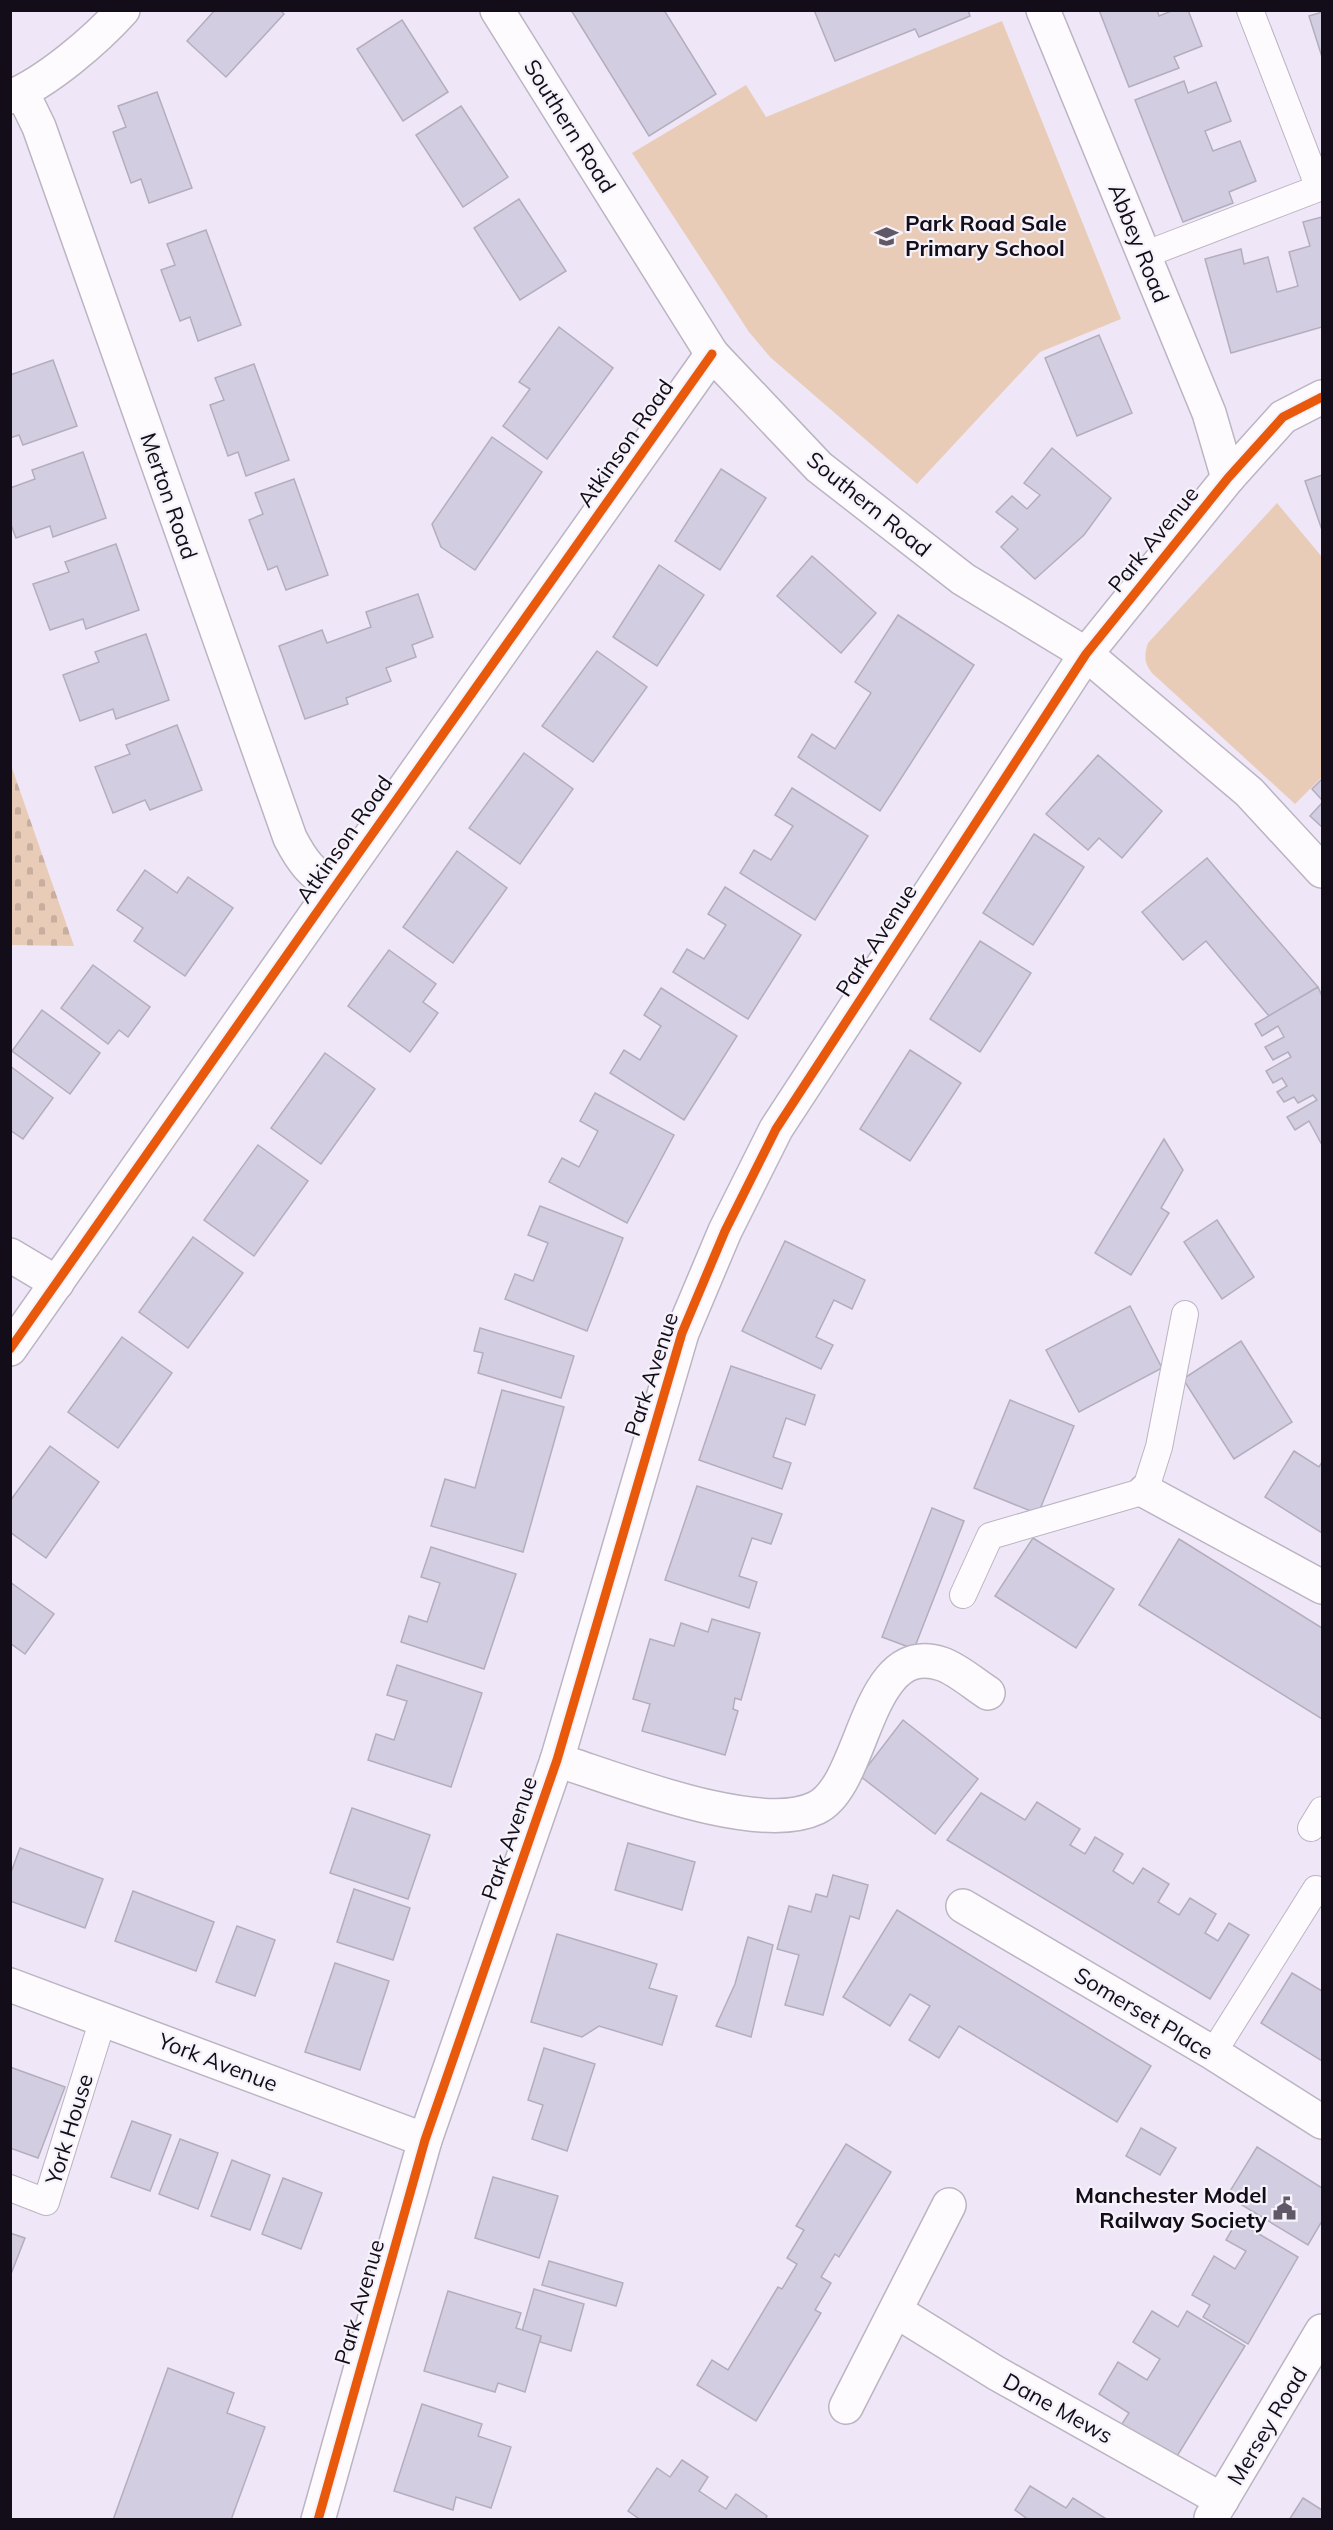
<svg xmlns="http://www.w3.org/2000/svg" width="1333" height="2530" viewBox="0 0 1333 2530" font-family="Mulish,sans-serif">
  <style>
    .cemetery { fill: url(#cemetery-stones) }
    .park { fill: #e9ccb8 }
    .building { fill: #d3cde1; stroke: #b3aebd; stroke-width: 1.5 }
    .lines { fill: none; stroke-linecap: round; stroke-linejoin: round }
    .service-casing { stroke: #bbb4c2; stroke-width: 28 }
    .minor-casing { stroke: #bbb4c2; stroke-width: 36 }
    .service { stroke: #fdfbfe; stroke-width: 26 }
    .minor { stroke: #fdfbfe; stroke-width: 33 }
    .cycleway-casing { stroke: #f6f2fa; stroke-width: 13 }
    .cycleway { stroke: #e8590c; stroke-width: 9 }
    .labels { text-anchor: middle; stroke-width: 4.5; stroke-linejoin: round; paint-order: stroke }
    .street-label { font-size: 22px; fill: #130c19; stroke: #f6f2fa }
    .poi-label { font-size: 22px; font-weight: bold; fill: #130c19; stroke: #f6f2fa; text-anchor: start }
  </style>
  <defs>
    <pattern id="cemetery-stones" width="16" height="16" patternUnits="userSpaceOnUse" patternTransform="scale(1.5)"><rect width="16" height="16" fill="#e9ccb8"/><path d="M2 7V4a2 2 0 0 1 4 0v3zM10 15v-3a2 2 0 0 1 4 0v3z" fill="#c7ae9e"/></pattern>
  </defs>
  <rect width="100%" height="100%" fill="#efe6f7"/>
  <path class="cemetery" d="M11,765L74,946L11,945Z"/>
  <g class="park">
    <path d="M1002,21L1121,319L1040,352L917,484L770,357L749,332L632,153L746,85L766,117Z"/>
    <path d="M1277,503L1322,557V777L1295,804L1152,673C1144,663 1144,655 1148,643Z"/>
  </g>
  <g class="building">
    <path d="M215,10H280L284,14L226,77L187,41Z"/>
    <path d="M571,10H664L716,94L649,136Z"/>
    <path d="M814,10H968L970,16L919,37L915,29L835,61Z"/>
    <path d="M1099,10H1157L1159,16L1174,10H1188L1202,46L1174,57L1179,68L1129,87Z"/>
    <path d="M1322,12V57L1309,16Z"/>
    <path d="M402,20L448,92L403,121L357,49Z"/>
    <path d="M1184,81L1188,93L1216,82L1231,121L1205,131L1213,151L1240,141L1256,181L1229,192L1233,203L1183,222L1135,100Z"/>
    <path d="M157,92L192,188L149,203L141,179L131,183L113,132L126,127L118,106Z"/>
    <path d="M461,106L508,177L463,207L416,135Z"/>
    <path d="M519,199L566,271L520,300L474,228Z"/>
    <path d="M1322,217V327L1231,353L1205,259L1241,249L1244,264L1268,257L1277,292L1298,286L1289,252L1310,246L1303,222Z"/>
    <path d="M206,230L241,325L198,341L190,317L180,321L161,270L175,265L167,244Z"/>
    <path d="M559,327L613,368L547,459L503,426L530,389L519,382Z"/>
    <path d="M1099,335L1132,413L1077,436L1045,358Z"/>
    <path d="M53,360L77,426L23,445L19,435L10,438V375Z"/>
    <path d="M254,364L289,460L246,476L238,452L228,456L210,405L224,400L215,378Z"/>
    <path d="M492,437L542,472L475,570L441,547L432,524Z"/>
    <path d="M1052,448L1111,498L1084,535L1035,579L1001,547L1018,529L996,512L1012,496L1027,509L1040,495L1024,483Z"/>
    <path d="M83,452L106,518L53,537L50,526L16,538L10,522V488L35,479L32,470Z"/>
    <path d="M721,469L766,498L720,570L675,541Z"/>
    <path d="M1322,475V530L1305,481Z"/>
    <path d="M294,479L328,575L286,590L277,566L268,570L249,520L263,514L255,493Z"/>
    <path d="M116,544L139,610L86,629L83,619L50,630L33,584L69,572L65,562Z"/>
    <path d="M812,556L876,613L841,653L777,596Z"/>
    <path d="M659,565L704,595L657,666L613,637Z"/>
    <path d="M418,594L433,637L412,645L416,657L386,668L391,681L346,698L348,704L305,719L279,646L322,630L327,643L371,627L366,612Z"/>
    <path d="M898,615L974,665L880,811L798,757L812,734L835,749L871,693L855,682Z"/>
    <path d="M146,634L169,700L116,719L113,709L80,721L63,675L99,662L95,652Z"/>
    <path d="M597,651L647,687L593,762L542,726Z"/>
    <path d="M177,725L202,790L150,810L145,800L113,813L95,767L130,754L126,745Z"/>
    <path d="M524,753L573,789L520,864L469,828Z"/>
    <path d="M1098,755L1162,811L1122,858L1099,838L1088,850L1046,814Z"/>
    <path d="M1322,779V800L1312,789Z"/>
    <path d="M792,788L868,836L815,920L740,873L754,850L771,860L793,826L775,815Z"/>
    <path d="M1322,803V827L1310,816Z"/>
    <path d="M1034,834L1084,867L1033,945L983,913Z"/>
    <path d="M457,851L507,888L453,963L403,927Z"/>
    <path d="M1207,858L1318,987L1269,1016L1206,941L1183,960L1142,912Z"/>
    <path d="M145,870L177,893L188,877L233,908L185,976L134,941L143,928L117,910Z"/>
    <path d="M725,887L801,935L748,1019L673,972L687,949L704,959L726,925L708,914Z"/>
    <path d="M980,941L1031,973L980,1052L930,1019Z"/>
    <path d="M389,950L436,984L423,1002L438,1013L410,1052L348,1006Z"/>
    <path d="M93,965L150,1007L128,1037L119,1030L108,1044L61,1008Z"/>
    <path d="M1318,987L1322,996V1145L1309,1121L1295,1130L1287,1117L1317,1100L1313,1095L1298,1103L1294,1097L1284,1102L1277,1092L1287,1086L1282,1078L1273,1083L1266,1071L1291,1057L1288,1052L1273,1060L1265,1047L1284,1037L1278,1026L1262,1036L1255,1024Z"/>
    <path d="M661,988L737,1036L684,1120L610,1073L624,1050L640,1060L661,1026L644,1015Z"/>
    <path d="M42,1010L100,1053L70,1094L12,1051Z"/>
    <path d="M910,1050L961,1083L910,1161L860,1129Z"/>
    <path d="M325,1053L375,1089L321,1164L271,1128Z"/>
    <path d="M10,1066L53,1098L23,1139L10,1130Z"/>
    <path d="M595,1093L674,1135L627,1223L549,1182L562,1158L579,1167L598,1131L580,1121Z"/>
    <path d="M1164,1139L1183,1170L1161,1208L1169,1213L1131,1275L1095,1253Z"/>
    <path d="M258,1145L308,1181L254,1256L204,1220Z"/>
    <path d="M540,1206L623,1238L587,1331L505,1299L515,1274L533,1281L548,1243L528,1235Z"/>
    <path d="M1217,1220L1254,1277L1222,1299L1184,1242Z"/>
    <path d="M193,1237L243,1273L188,1348L139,1312Z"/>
    <path d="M785,1241L865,1280L852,1309L834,1300L816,1337L833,1345L821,1369L742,1331Z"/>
    <path d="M1130,1306L1162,1368L1079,1412L1046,1350Z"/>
    <path d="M480,1328L574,1356L561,1398L478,1373L483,1353L474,1351Z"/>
    <path d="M122,1337L172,1373L118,1448L68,1412Z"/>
    <path d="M1241,1341L1292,1422L1234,1459L1183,1379Z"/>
    <path d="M731,1366L815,1395L805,1425L786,1418L773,1457L791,1463L782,1489L699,1460Z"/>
    <path d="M502,1390L564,1407L523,1552L431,1526L445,1479L475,1488Z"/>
    <path d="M1010,1400L1074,1426L1038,1514L974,1488Z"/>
    <path d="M50,1446L99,1482L46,1558L10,1532V1501Z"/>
    <path d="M1294,1451L1319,1467L1322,1462V1533L1265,1497Z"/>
    <path d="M697,1486L782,1514L771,1544L752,1538L739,1576L757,1582L749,1608L665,1580Z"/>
    <path d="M932,1508L964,1521L914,1649L882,1637Z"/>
    <path d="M1033,1538L1114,1589L1076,1648L995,1596Z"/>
    <path d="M1179,1539L1322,1628V1719L1139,1605Z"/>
    <path d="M431,1547L516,1574L484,1669L401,1642L409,1616L427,1622L440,1583L421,1577Z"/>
    <path d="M10,1582L54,1614L25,1654L10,1643Z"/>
    <path d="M712,1619L760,1633L741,1700L735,1698L733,1709L738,1711L725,1755L642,1731L650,1704L633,1699L650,1639L674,1646L681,1623L708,1632Z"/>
    <path d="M397,1665L482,1693L451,1787L368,1760L376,1734L394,1740L407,1701L387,1695Z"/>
    <path d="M903,1720L978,1779L935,1834L860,1776Z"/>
    <path d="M981,1793L1025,1820L1037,1802L1080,1829L1070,1845L1085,1854L1095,1837L1123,1854L1113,1871L1133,1884L1143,1868L1169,1884L1158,1902L1179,1915L1190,1898L1216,1914L1205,1933L1218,1941L1229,1923L1249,1935L1210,1999L947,1840Z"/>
    <path d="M352,1808L430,1835L408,1899L330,1873Z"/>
    <path d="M628,1843L695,1862L682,1910L615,1890Z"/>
    <path d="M20,1848L103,1879L85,1928L10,1901V1875Z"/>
    <path d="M833,1875L868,1885L859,1919L850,1916L823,2015L785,2005L799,1955L777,1949L789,1906L811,1912L816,1894L827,1897Z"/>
    <path d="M354,1889L410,1908L393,1960L337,1942Z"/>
    <path d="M133,1891L214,1922L196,1971L115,1941Z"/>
    <path d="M897,1910L1151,2066L1117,2122L959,2026L939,2058L909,2040L930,2006L910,1994L890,2026L843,1997Z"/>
    <path d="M237,1926L275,1940L255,1996L216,1982Z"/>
    <path d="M557,1934L657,1964L649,1988L677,1996L662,2045L599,2026L582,2037L531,2022Z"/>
    <path d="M748,1937L773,1945L751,2037L716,2026L735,1984Z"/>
    <path d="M335,1963L389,1981L360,2070L305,2052Z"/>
    <path d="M1292,1973L1322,1991V2061L1261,2023Z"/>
    <path d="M544,2048L595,2064L567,2151L532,2139L543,2105L528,2100Z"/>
    <path d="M10,2067L65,2087L38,2158L10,2148Z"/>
    <path d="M132,2121L171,2135L150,2191L111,2177Z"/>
    <path d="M1141,2128L1176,2148L1160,2175L1126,2156Z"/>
    <path d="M180,2139L218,2153L198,2209L159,2194Z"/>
    <path d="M846,2144L891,2172L839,2257L835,2254L821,2277L831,2283L815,2310L821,2313L756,2421L697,2385L712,2360L728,2370L778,2287L782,2289L797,2264L787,2258L804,2230L796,2226Z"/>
    <path d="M1257,2147L1322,2188V2221L1308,2245L1227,2196Z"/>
    <path d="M232,2160L270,2175L250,2230L211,2216Z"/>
    <path d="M493,2177L558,2196L539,2258L475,2238Z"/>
    <path d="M283,2178L322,2193L301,2249L262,2234Z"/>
    <path d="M1237,2221L1298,2257L1248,2344L1203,2317L1210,2305L1192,2295L1214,2256L1235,2269L1246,2251L1226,2240Z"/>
    <path d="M10,2233L25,2238L11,2274H10Z"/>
    <path d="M549,2261L623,2283L616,2306L542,2285Z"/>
    <path d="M534,2289L584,2304L571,2351L540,2342L541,2336L522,2331Z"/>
    <path d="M448,2291L521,2313L516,2328L541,2336L525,2392L498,2383L495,2392L424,2371Z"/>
    <path d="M1152,2311L1178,2327L1187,2311L1245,2346L1174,2461L1120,2427L1129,2413L1099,2394L1118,2362L1147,2380L1160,2359L1133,2342Z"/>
    <path d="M168,2368L234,2393L227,2413L265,2427L231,2520H113Z"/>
    <path d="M422,2404L482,2424L478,2436L511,2447L491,2508L456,2497L453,2510L394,2491Z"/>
    <path d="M682,2460L708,2477L699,2491L726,2509L736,2494L767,2516L765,2520H641L628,2511L657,2468L670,2477Z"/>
    <path d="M1030,2486L1066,2508L1073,2498L1108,2520H1029L1015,2510Z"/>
    <path d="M1303,2498L1322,2510V2520H1289Z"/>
  </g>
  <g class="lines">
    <defs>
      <g id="service">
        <path d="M1144,255L1319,188L1250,10"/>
        <path d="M963,1595L990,1536L1145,1491L1159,1447L1185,1314"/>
        <path d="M1311,1828L1322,1810"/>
        <path d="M1213,2053L1316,1889"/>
        <path d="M10,2188L46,2202L103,2019"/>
      </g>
      <g id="minor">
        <path d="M497,10L712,354L819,467L963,579L1086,654L1249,792L1322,871"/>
        <path d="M1043,10L1209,413L1228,478"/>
        <path d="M22,92L39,127L290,838C303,863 311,872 334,888"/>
        <path d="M10,97C47,82 96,40 123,10"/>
        <path d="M10,1255L57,1283"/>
        <path d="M10,1349L334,888L712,354"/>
        <path d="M1145,1491L1322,1587"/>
        <path d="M557,1760C617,1779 758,1836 816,1808C866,1785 864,1638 942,1664C957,1669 974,1684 988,1693"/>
        <path d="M963,1906L1213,2053L1322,2122"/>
        <path d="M10,1985L425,2140"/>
        <path d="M896,2311L996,2373L1222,2500"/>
        <path d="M846,2407L949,2205"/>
        <path d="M1211,2518L1322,2331"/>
        <path d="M318,2520L425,2140L557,1760L682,1333L725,1231L776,1129L1086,654L1228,478L1283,417L1322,397"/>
      </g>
    </defs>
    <use href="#service" class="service-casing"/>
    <use href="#minor" class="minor-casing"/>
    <use href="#service" class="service"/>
    <use href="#minor" class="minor"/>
    <defs>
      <g id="cycleway">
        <path d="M10,1349L334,888L712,354"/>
        <path d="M318,2520L425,2140L557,1760L682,1333L725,1231L776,1129L1086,654L1228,478L1283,417L1322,397"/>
      </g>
    </defs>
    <use href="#cycleway" class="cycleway-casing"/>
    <use href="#cycleway" class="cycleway"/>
  </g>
  <defs>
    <symbol id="school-bare" viewBox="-9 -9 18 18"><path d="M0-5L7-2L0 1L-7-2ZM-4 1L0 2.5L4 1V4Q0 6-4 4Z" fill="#605867" stroke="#f6f2fa" stroke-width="2.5" paint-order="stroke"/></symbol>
    <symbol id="civic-bare" viewBox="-9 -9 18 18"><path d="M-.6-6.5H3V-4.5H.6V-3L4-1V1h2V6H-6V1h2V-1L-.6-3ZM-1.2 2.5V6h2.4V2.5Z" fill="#605867" stroke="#f6f2fa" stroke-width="2.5" paint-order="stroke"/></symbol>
  </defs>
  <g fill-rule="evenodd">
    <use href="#school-bare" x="870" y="220" width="33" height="33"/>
    <use href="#civic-bare" x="1268" y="2192" width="33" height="33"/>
  </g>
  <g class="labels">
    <g class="street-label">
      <text transform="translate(570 126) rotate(58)" y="8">Southern Road</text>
      <text transform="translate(1139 243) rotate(68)" y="8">Abbey Road</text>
      <text transform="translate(625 443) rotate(-55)" y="8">Atkinson Road</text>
      <text transform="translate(169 496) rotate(71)" y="8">Merton Road</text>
      <text transform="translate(869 504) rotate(39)" y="8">Southern Road</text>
      <text transform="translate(1153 539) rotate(-51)" y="8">Park Avenue</text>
      <text transform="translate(344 839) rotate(-55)" y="8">Atkinson Road</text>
      <text transform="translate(876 940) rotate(-57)" y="8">Park Avenue</text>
      <text transform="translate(651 1374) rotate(-72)" y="8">Park Avenue</text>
      <text transform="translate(509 1838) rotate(-71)" y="8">Park Avenue</text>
      <text transform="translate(1144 2013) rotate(31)" y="8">Somerset Place</text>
      <text transform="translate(218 2062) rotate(21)" y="8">York Avenue</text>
      <text transform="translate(69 2129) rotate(-73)" y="8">York House</text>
      <text transform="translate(359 2302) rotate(-74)" y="8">Park Avenue</text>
      <text transform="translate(1058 2408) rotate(29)" y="8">Dane Mews</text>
      <text transform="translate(1267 2426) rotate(-59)" y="8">Mersey Road</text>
    </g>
    <g class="poi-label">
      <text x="905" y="231">Park Road Sale<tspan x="905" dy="25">Primary School</tspan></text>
      <text x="1267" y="2203" text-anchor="end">Manchester Model<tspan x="1267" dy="25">Railway Society</tspan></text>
    </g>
  </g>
  <rect width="1333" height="2530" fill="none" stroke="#130c19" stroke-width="24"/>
</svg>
